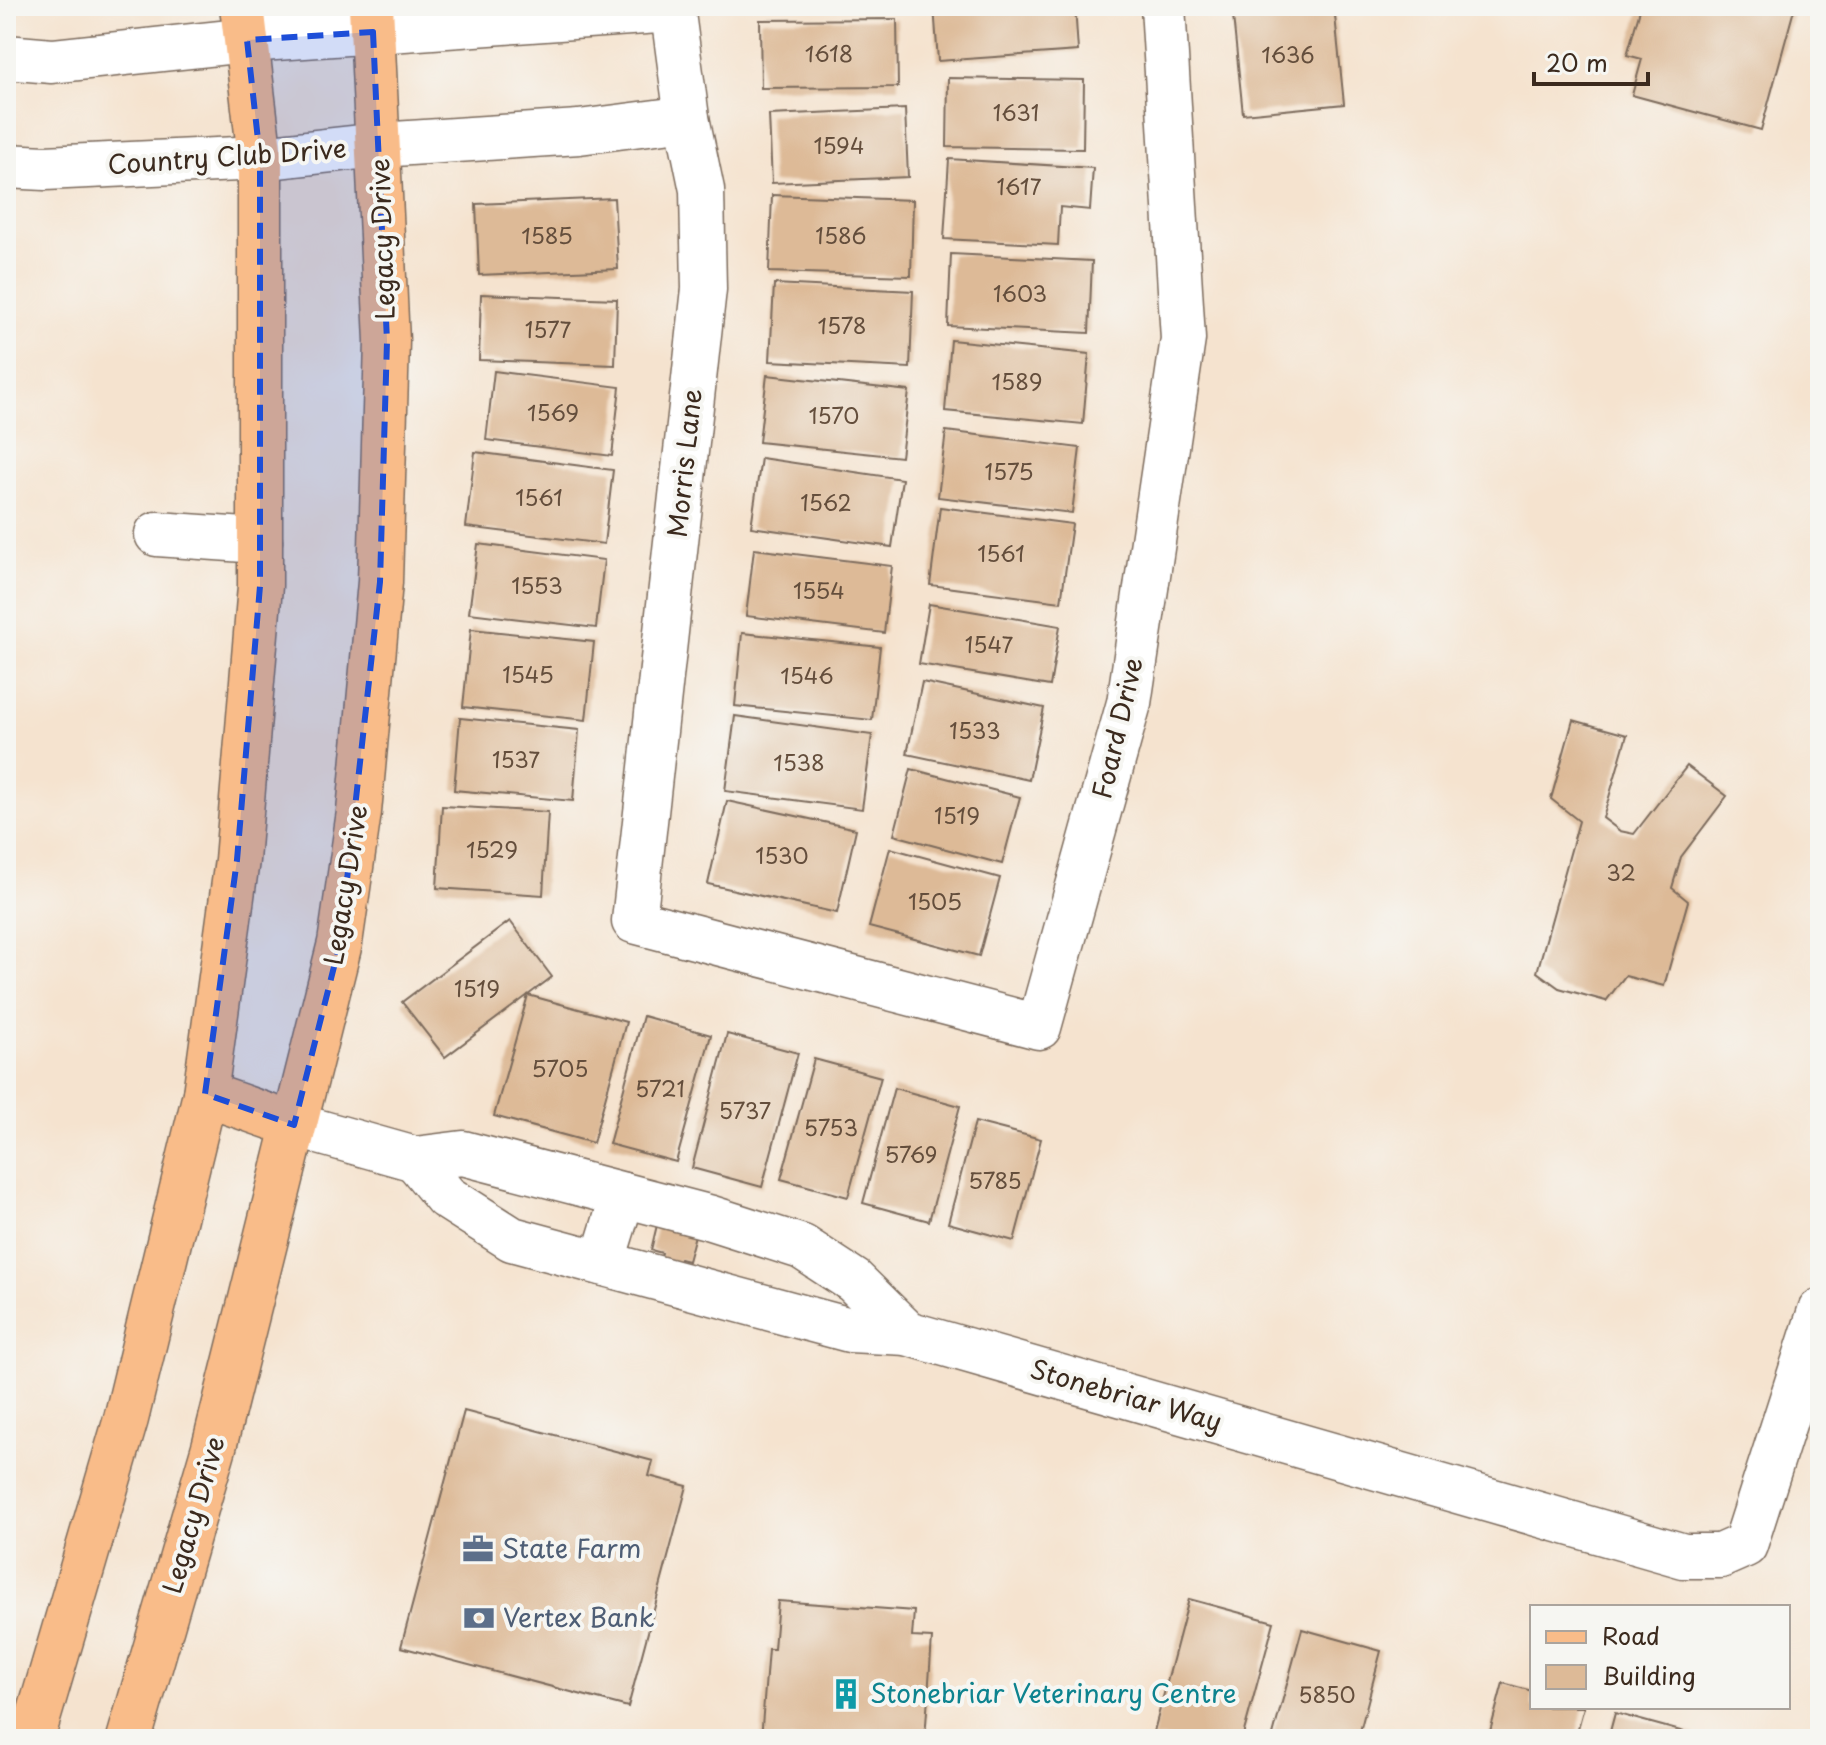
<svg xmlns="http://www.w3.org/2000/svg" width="1826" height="1745" viewBox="0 0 1826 1745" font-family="'Playpen Sans',sans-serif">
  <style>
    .building { fill: #ddba97 }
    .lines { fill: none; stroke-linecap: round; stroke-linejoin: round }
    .minor-casing { stroke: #7c6b5c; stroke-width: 47 }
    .major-casing { stroke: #7c6b5c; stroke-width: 47 }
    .minor { stroke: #fff; stroke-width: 44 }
    .major { stroke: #f9bc89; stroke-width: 44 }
    .marked { fill: #1d4ed8; fill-opacity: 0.2; stroke: #1d4ed8; stroke-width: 6; stroke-dasharray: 16 10; stroke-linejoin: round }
    .labels { text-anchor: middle; stroke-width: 8; stroke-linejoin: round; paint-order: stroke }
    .number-label { font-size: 22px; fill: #644e3c }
    .street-label { font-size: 26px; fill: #3b2a1e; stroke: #f6f6f2 }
    .service-label { font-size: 26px; fill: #4e5e75; stroke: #f6f6f2; text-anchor: start }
    .culture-label { font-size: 26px; fill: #0d838f; stroke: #f6f6f2; text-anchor: start }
  </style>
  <rect width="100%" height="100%" fill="#f6f6f2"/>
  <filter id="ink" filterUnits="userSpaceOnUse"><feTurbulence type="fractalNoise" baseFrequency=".0125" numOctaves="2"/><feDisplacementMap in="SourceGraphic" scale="16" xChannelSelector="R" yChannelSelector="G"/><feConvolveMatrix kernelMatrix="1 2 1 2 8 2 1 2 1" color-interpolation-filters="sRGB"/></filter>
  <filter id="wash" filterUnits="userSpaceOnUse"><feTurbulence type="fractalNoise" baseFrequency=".006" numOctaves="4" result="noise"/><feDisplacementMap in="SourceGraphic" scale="32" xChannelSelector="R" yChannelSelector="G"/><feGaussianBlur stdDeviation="1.8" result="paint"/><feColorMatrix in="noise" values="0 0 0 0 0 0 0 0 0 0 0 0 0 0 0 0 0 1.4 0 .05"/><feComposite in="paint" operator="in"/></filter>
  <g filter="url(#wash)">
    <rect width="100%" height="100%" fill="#f5e3cf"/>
    <g id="blocks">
      <g class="building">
        <path d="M934,6H1075L1078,51L938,61Z"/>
        <path d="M1232,6H1334L1344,104L1243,114Z"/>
        <path d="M1641,6H1795L1761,130L1632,95L1642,59L1627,55Z"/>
        <path d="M897,19L898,87L761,88L760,20Z"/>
        <path d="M948,78L1084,80L1083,149L947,147Z"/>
        <path d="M905,109L908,177L772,183L769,115Z"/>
        <path d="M949,159L1093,168L1090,210L1060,207L1058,245L944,239Z"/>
        <path d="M772,195L913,200L911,276L769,272Z"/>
        <path d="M614,198L618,269L479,275L476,204Z"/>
        <path d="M951,254L1092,261L1089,333L948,326Z"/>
        <path d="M774,284L913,291L910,368L770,361Z"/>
        <path d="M481,294L617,299L615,365L479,360Z"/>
        <path d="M951,340L1089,354L1083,424L945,411Z"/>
        <path d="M494,371L620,387L612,456L486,440Z"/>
        <path d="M767,375L909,391L901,457L759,442Z"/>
        <path d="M946,431L1080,448L1072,513L938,497Z"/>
        <path d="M475,452L613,470L604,544L466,527Z"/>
        <path d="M761,458L902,479L892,547L751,527Z"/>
        <path d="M940,507L1072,524L1061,602L930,585Z"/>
        <path d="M478,544L604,560L596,628L469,613Z"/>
        <path d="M754,549L892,566L884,633L746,616Z"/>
        <path d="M929,604L1060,626L1050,686L919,664Z"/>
        <path d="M471,629L594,642L586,720L463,707Z"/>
        <path d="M742,633L880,647L872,720L735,706Z"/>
        <path d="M922,682L1044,708L1029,780L907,754Z"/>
        <path d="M735,716L872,735L862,809L725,791Z"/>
        <path d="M460,718L579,730L573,801L454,790Z"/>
        <path d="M1573,720L1627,735L1603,818L1620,831L1634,834L1687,766L1727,796L1681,857L1672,888L1688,901L1664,986L1625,976L1606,1001L1559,988L1537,972L1579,821L1551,799Z"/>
        <path d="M911,769L1020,797L1002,864L894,835Z"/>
        <path d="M727,801L856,829L837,913L708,884Z"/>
        <path d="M442,806L548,812L543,895L437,888Z"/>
        <path d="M890,848L1000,878L979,956L869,927Z"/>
        <path d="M510,921L552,977L445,1057L402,1002Z"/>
        <path d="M528,995L626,1022L593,1143L494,1116Z"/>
        <path d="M643,1016L711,1035L676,1162L609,1144Z"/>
        <path d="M727,1034L798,1053L762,1187L692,1168Z"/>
        <path d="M814,1059L881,1077L848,1197L781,1179Z"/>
        <path d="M894,1088L960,1106L929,1221L863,1203Z"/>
        <path d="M975,1122L1041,1139L1014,1241L948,1223Z"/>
        <path d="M657,1225L695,1235L688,1261L680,1259L678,1265L660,1260L662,1253L651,1250Z"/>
        <path d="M464,1411L653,1461L649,1476L687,1486L628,1707L401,1647Z"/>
        <path d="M1189,1599L1274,1622L1242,1739H1152Z"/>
        <path d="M778,1601L914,1611L912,1637L932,1638L925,1739H761L768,1649H774Z"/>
        <path d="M1302,1629L1381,1651L1358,1739H1272Z"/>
        <path d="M1503,1683L1532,1691V1707H1584L1575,1739H1488Z"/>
        <path d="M1615,1713L1695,1735L1694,1739H1608Z"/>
      </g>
    </g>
  </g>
  <g filter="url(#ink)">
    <use href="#blocks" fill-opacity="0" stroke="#7c6b5c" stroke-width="2"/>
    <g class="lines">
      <defs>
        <g id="minor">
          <path d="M672,6L687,118L702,190L704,289L634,921L1039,1027L1129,703L1183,339L1163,6"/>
          <path d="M6,57L52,61L247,40L673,10"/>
          <path d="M6,166L45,168L260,158L379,145L579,132L687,118"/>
          <path d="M157,534L260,541"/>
          <path d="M294,1125L415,1159L463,1153L708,1217L802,1247L854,1281L907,1333L1684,1556H1720L1745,1545L1820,1311"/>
          <path d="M415,1159L446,1197L512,1239L850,1330L907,1333"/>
          <path d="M602,1263L623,1195"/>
        </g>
        <g id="major">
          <path d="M205,1094L294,1125"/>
          <path d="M32,1739L126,1419L205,1094L237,860L260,586V158L242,6"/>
          <path d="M129,1739L214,1447L340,943L359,812L380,582L387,341L371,6"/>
        </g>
      </defs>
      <use href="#minor" class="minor-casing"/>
      <use href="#major" class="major-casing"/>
      <use href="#minor" class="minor"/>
      <use href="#major" class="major"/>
    </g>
  </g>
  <path class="marked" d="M373,32L387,341L380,582L340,943L294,1125L205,1094L237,860L260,586V158L247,40Z"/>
  <defs>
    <symbol id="office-bare" viewBox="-9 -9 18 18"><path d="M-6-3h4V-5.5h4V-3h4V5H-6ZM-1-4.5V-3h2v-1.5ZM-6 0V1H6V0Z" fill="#5c6f8a" stroke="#f6f6f2" stroke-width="2.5" paint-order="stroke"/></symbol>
    <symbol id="bank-bare" viewBox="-9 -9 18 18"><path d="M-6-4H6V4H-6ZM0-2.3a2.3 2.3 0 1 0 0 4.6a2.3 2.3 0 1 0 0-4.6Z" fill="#5c6f8a" stroke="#f6f6f2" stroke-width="2.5" paint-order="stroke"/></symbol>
    <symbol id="building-bare" viewBox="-9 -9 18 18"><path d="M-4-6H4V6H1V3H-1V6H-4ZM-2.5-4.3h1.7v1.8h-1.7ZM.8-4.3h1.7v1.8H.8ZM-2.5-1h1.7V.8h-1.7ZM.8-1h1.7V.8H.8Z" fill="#0f9aa8" stroke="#f6f6f2" stroke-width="2.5" paint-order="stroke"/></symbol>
  </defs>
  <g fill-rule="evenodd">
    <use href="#office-bare" x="456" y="1527" width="44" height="44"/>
    <use href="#bank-bare" x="457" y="1596" width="44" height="44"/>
    <use href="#building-bare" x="824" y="1672" width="44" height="44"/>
  </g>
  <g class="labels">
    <g class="number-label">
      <text x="829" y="62">1618</text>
      <text x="1288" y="63">1636</text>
      <text x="1016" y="121">1631</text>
      <text x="839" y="154">1594</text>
      <text x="1019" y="195">1617</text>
      <text x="547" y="244">1585</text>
      <text x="841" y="244">1586</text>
      <text x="1020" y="302">1603</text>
      <text x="842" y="334">1578</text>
      <text x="548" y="338">1577</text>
      <text x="1017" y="390">1589</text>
      <text x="553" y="421">1569</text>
      <text x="834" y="424">1570</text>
      <text x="1009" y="480">1575</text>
      <text x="539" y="506">1561</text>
      <text x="826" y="511">1562</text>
      <text x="1001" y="562">1561</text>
      <text x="537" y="594">1553</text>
      <text x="819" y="599">1554</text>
      <text x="989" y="653">1547</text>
      <text x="528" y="683">1545</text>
      <text x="807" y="684">1546</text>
      <text x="975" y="739">1533</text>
      <text x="516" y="768">1537</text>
      <text x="799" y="771">1538</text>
      <text x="957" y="824">1519</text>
      <text x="492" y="858">1529</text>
      <text x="782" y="864">1530</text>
      <text x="1621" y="881">32</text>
      <text x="935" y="910">1505</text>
      <text x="477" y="997">1519</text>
      <text x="560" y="1077">5705</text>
      <text x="660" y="1097">5721</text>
      <text x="745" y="1119">5737</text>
      <text x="831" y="1136">5753</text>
      <text x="911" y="1163">5769</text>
      <text x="995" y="1189">5785</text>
      <text x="1327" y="1703">5850</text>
    </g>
    <g class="street-label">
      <text transform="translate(227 157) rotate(-4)" y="9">Country Club Drive</text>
      <text transform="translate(383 239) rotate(-92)" y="9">Legacy Drive</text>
      <text transform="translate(685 463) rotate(-84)" y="9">Morris Lane</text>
      <text transform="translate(1118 728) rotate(-77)" y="9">Foard Drive</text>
      <text transform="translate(346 885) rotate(-81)" y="9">Legacy Drive</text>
      <text transform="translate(1126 1396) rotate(16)" y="9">Stonebriar Way</text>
      <text transform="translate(194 1515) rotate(-74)" y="9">Legacy Drive</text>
    </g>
    <g class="service-label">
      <text x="502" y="1558">State Farm</text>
      <text x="503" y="1627">Vertex Bank</text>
    </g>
    <g class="culture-label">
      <text x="870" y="1703">Stonebriar Veterinary Centre</text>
    </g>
  </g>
  <rect width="1826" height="1745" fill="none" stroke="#f6f6f2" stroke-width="32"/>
  <rect x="1530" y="1605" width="260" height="104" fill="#f6f6f2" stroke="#aba49d" stroke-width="2"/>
  <rect x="1546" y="1631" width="40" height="12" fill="#f9bc89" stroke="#aba49d" stroke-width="2"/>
  <text x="1602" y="1645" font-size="24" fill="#3b2a1e">Road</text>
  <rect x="1546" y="1665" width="40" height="24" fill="#ddba97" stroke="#aba49d" stroke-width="2"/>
  <text x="1602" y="1685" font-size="24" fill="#3b2a1e">Building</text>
  <path d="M1534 72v12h114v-12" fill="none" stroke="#3b2a1e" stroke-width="4"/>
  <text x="1546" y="72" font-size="24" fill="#3b2a1e" stroke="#f6f6f2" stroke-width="6" paint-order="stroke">20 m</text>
</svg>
